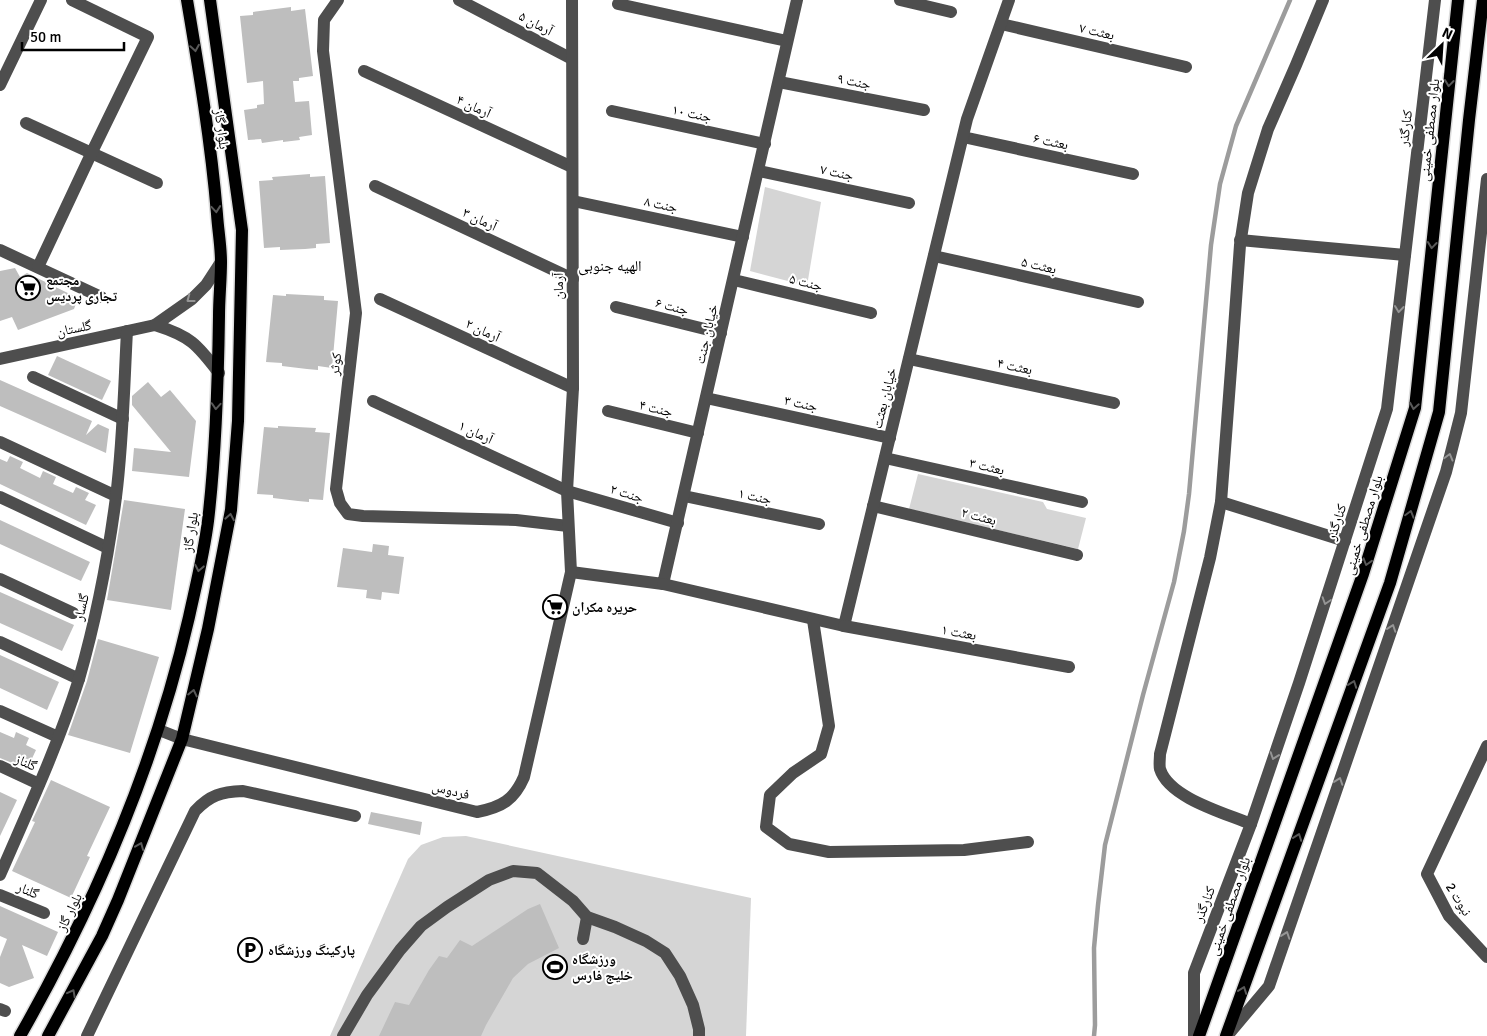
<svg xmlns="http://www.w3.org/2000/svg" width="1487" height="1036" viewBox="0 0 1487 1036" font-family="Signika,'Noto Naskh Arabic',sans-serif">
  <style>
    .green { fill: #d5d5d5 }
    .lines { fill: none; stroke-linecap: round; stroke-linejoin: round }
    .stream { stroke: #9c9c9c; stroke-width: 4.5 }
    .building { fill: #bebebe }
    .major-casing { stroke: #dbdbdb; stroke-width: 15 }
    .minor { stroke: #4e4e4e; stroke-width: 12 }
    .major { stroke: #000; stroke-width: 12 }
    .oneway { stroke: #595959 }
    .oneway2 { stroke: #959595 }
    .labels { text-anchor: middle; stroke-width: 4; stroke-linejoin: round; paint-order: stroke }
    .street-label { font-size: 14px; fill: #000; stroke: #fff }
    .poi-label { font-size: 14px; font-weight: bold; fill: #000; stroke: #fff; text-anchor: start }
    .neighbourhood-label { font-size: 15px; fill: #000; stroke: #fff }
  </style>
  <rect width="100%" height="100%" fill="#fff"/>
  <g class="green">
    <path d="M765,187L821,202L807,286L750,271Z"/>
    <path d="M918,474L1043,502L1047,509L1086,518L1078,549L909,509Z"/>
    <path d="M466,836L751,898L746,1036H330L408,859L421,845L443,837Z"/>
  </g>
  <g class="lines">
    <path class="stream" d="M1094,1036L1095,1025L1094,948L1098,905L1105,845L1143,695L1174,582L1184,531L1189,494L1211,245L1220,184L1236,126L1290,0"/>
  </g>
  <g class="building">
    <path d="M291,7V11L305,9L313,76L299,78V81H293L295,102L309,101L312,135L299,137L300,140L283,142V140L262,143L261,139L248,140L244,110L257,108V105L264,104L263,81L247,83L240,16L253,15V12Z"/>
    <path d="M310,174V177L325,176L330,243L316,244V248L305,249L280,250V247L264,248L259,181L273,180L272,177Z"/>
    <path d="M15,268L20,277L27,273L78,298L74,309L18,330L12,317L0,321V271Z"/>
    <path d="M286,294L324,296V300L338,301L332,368L318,366V370L307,369L282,366V363L266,362L273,295L286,296Z"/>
    <path d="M57,356L111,381L102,400L48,375Z"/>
    <path d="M0,380L92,421L86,435L98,424L109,429L106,453L0,406Z"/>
    <path d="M148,382L161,397L170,390L196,421L189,477L132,471L134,448L171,452L132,405V396Z"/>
    <path d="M278,426L316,428L315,432L330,433L323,500L309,499V502L298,501L273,498V495L257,494L264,427L278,428Z"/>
    <path d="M10,456L23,462L20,468L40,478L43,471L56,477L53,484L73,493L76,487L89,493L85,500L96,505L86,525L0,484V459L7,462Z"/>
    <path d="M124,500L185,509L171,610L107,600Z"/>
    <path d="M0,520L90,562L81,581L0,544Z"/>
    <path d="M373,544L389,546L388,555L404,557L399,594L382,592L381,600L366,598L367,590L337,587L343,548L372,552Z"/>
    <path d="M0,592L74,625L62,651L0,623Z"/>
    <path d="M98,639L159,657L130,753L68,735L87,681Z"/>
    <path d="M0,655L59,682L47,710L0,688Z"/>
    <path d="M0,732L14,738L16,732L29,738L26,745L36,750L27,769L0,758Z"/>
    <path d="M51,780L110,807L87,856L90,857L71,898L12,871L35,822L32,821Z"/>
    <path d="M0,792L17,800L0,836Z"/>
    <path d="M371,812L422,822L420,835L368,824Z"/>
    <path d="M540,904L559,948L528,964L513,978L486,1025L481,1036H379L395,1002L409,1005L429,970L439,956L447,958L460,940L472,946L528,909Z"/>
    <path d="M0,906L58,932L47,956L22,945L34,978L9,987L0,983V957L7,939L0,936Z"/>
  </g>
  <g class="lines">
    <defs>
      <g id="major">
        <path d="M20,1036C95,904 155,765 189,617C196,585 204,553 208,521C216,453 218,385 219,316C219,298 221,280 221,262C221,246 218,230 217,214C211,142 199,71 187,0"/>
        <path d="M48,1036L102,936L118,900L182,739L208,629L231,510L238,421L242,230L210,0"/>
        <path d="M1199,1036L1363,574L1415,408L1458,0"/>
        <path d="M1226,1036L1390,583L1439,412L1469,120L1483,0"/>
      </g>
    </defs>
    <use href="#major" class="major-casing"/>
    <g class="minor">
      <path d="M338,0L324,20L323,51L356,313L336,489L340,503L348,514L363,516L516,520L568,526"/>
      <path d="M459,0L572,59"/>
      <path d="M900,0L951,12"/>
      <path d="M618,4L787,41"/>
      <path d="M1001,24L1186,67"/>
      <path d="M364,71L572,167"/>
      <path d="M779,82L924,110"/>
      <path d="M0,85L41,0"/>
      <path d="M612,111L765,144"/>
      <path d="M26,123L157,183"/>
      <path d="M963,137L1133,174"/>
      <path d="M759,171L909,203"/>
      <path d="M375,186L573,279"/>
      <path d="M573,201L743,237"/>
      <path d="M1240,240L1405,255"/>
      <path d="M0,250L101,297"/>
      <path d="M934,256L1138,302"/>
      <path d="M38,267L92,152L148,37L72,0"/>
      <path d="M734,280L871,313"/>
      <path d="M380,299L573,388"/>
      <path d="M616,307L721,333"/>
      <path d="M0,359L155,325"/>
      <path d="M909,359L1114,403"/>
      <path d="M219,373C197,344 190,336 155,325L192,299L206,285L221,262"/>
      <path d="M33,377L123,419"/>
      <path d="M706,398L890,438"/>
      <path d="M373,401L567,491L678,523"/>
      <path d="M608,411L698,433"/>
      <path d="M0,442L116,496"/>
      <path d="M885,458L1082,502"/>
      <path d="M684,496L819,524"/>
      <path d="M0,497L108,548"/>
      <path d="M1221,502L1345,541"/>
      <path d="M873,506L1077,555"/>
      <path d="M571,572L663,584L797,0"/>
      <path d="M0,579L73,613"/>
      <path d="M663,584L844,626L967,119L1009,0"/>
      <path d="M813,620L829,726L821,754L793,773L770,795L766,827L789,844L829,852L964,850L1028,842"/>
      <path d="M844,626L1069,667"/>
      <path d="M0,642L79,679"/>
      <path d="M0,711L58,737"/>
      <path d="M159,730L182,739L477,812C502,807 514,800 524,777L571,572L567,491L573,388L572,0"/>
      <path d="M1487,746L1427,874L1449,916L1487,957"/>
      <path d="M0,766L39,784"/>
      <path d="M1251,824C1225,813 1169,798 1160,769C1159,765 1160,758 1160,754L1210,558L1221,502L1232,356L1240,245L1248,193L1268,129L1296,65L1323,0"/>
      <path d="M0,875C28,810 58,746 79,679C96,620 108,558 116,497C123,442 124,386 127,331"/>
      <path d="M0,895L44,913"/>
      <path d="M583,939L587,917"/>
      <path d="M0,1009L5,1011"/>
      <path d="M87,1036L195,811C210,795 221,792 243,791L355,816"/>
      <path d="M343,1036L367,995L400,950L421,926L447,907L489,880L513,871L537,873L573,901L587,917L615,927L646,941L665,953L680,976L693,1005L699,1029V1036"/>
      <path d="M1194,1036V973L1251,824L1299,683L1387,409L1435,0"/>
      <path d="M1227,1036L1269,986L1446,472L1461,413L1487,179"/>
    </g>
    <use href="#major" class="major"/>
  </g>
  <defs><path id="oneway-chevron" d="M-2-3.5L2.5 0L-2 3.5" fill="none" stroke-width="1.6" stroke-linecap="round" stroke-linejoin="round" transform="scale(1.25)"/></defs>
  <g class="oneway">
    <use href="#oneway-chevron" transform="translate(195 48) rotate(81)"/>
    <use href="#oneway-chevron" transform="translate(1449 83) rotate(96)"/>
    <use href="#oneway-chevron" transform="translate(216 209) rotate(85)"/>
    <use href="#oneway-chevron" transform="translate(1432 245) rotate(96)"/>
    <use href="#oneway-chevron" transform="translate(216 406) rotate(94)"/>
    <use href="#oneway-chevron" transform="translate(1414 406) rotate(100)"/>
    <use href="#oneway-chevron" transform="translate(1410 514) rotate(-74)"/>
    <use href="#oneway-chevron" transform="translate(230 517) rotate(-80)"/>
    <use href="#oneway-chevron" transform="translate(1367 562) rotate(107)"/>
    <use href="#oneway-chevron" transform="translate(199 568) rotate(101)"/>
    <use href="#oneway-chevron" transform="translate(1353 684) rotate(-70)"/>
    <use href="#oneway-chevron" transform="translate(193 693) rotate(-77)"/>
    <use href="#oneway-chevron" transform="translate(1298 837) rotate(-70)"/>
    <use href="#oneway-chevron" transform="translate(140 846) rotate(-68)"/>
    <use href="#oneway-chevron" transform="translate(1243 990) rotate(-70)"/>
    <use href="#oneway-chevron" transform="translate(72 993) rotate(-62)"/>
  </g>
  <g class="oneway2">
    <use href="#oneway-chevron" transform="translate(190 299) rotate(143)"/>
    <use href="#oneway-chevron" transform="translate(1399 309) rotate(97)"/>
    <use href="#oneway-chevron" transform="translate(1449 457) rotate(-75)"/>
    <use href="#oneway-chevron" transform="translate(1326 601) rotate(108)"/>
    <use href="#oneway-chevron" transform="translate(1392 628) rotate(-71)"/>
    <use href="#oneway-chevron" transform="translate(1274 756) rotate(109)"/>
    <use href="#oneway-chevron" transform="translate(1339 781) rotate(-71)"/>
    <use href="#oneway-chevron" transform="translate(1286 935) rotate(-71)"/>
  </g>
  <defs>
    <symbol id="supermarket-ring" viewBox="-11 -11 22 22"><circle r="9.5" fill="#fff" stroke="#000" stroke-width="1.5"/><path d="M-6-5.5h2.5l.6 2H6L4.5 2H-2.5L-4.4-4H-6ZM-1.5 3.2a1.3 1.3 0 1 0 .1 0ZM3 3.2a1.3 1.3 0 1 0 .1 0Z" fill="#000"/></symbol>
    <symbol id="parking-ring" viewBox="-11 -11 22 22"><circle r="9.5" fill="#fff" stroke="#000" stroke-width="1.5"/><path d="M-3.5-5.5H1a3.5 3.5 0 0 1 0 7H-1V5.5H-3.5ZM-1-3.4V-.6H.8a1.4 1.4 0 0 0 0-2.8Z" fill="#000"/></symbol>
    <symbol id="stadium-ring" viewBox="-11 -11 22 22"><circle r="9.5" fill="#fff" stroke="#000" stroke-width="1.5"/><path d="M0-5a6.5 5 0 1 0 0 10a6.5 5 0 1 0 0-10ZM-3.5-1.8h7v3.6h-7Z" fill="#000"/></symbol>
  </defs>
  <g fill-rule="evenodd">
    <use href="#supermarket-ring" x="14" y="274" width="28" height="28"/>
    <use href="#supermarket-ring" x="541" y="593" width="28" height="28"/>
    <use href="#parking-ring" x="236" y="936" width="28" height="28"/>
    <use href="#stadium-ring" x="541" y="953" width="28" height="28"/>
  </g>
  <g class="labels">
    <g class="street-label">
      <text transform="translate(536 23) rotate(28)" y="5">آرمان ۵</text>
      <text transform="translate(1097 31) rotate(13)" y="5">بعثت ۷</text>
      <text transform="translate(854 81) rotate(11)" y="5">جنت ۹</text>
      <text transform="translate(474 106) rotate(25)" y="5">آرمان ۴</text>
      <text transform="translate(692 113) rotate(12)" y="5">جنت ۱۰</text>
      <text transform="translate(1405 128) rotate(-83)" y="5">کنارگذر</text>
      <text transform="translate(222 129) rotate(82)" y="5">بلوار گاز</text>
      <text transform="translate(1429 130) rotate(-84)" y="5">بلوار مصطفی خمینی</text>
      <text transform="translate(1051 141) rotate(12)" y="5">بعثت ۶</text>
      <text transform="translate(837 172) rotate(12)" y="5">جنت ۷</text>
      <text transform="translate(661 204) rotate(12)" y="5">جنت ۸</text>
      <text transform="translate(480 219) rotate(25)" y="5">آرمان ۳</text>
      <text transform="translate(1039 265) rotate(13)" y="5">بعثت ۵</text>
      <text transform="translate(806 282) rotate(14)" y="5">جنت ۵</text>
      <text transform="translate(558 286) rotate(-90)" y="5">آرمان</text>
      <text transform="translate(672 306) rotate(14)" y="5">جنت ۶</text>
      <text transform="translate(74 328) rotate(-12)" y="5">گلستان</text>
      <text transform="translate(483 330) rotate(25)" y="5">آرمان ۲</text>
      <text transform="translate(706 334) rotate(-77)" y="5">خیابان جنت</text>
      <text transform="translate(335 364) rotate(-83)" y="5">کوثر</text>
      <text transform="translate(1015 366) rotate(12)" y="5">بعثت ۴</text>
      <text transform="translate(884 398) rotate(-76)" y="5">خیابان بعثت</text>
      <text transform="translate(801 403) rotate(12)" y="5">جنت ۳</text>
      <text transform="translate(656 408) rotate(13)" y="5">جنت ۴</text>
      <text transform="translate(476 432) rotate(25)" y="5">آرمان ۱</text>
      <text transform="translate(987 466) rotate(13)" y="5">بعثت ۳</text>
      <text transform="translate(627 493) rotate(17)" y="5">جنت ۲</text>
      <text transform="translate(755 496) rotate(12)" y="5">جنت ۱</text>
      <text transform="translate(979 516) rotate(14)" y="5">بعثت ۲</text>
      <text transform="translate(1336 522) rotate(-72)" y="5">کنارگذر</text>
      <text transform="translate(1363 525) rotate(-73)" y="5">بلوار مصطفی خمینی</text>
      <text transform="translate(190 532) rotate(-81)" y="5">بلوار گاز</text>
      <text transform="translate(81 607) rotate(-77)" y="5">گلسار</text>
      <text transform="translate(959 632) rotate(10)" y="5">بعثت ۱</text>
      <text transform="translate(26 762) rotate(24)" y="5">گلناز</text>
      <text transform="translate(451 790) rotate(14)" y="5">فردوس</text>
      <text transform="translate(28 890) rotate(23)" y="5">گلنار</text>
      <text transform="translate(1459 899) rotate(58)" y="5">نبوت 2</text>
      <text transform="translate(1204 904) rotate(-69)" y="5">کنارگذر</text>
      <text transform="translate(1229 906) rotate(-71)" y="5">بلوار مصطفی خمینی</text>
      <text transform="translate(69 912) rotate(-64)" y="5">بلوار گاز</text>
    </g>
    <g class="poi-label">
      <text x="46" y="285">مجتمع<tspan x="46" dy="16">تجاری پردیس</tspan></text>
      <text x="572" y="612">حریره مکران</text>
      <text x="268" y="955">پارکینگ ورزشگاه</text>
      <text x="572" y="964">ورزشگاه<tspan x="572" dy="16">خلیج فارس</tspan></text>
    </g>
    <g class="neighbourhood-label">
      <text x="610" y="271">الهیه جنوبی</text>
    </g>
  </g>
  <g transform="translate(1442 45) rotate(25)" stroke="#ffffff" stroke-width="4" paint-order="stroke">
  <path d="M0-4L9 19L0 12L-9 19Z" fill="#000000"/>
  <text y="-8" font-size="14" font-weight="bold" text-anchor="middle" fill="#000000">N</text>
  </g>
  <path d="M22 42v8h102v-8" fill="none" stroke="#000000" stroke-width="2.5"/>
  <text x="30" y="42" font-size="15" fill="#000000" stroke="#ffffff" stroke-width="4" paint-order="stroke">50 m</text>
</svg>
